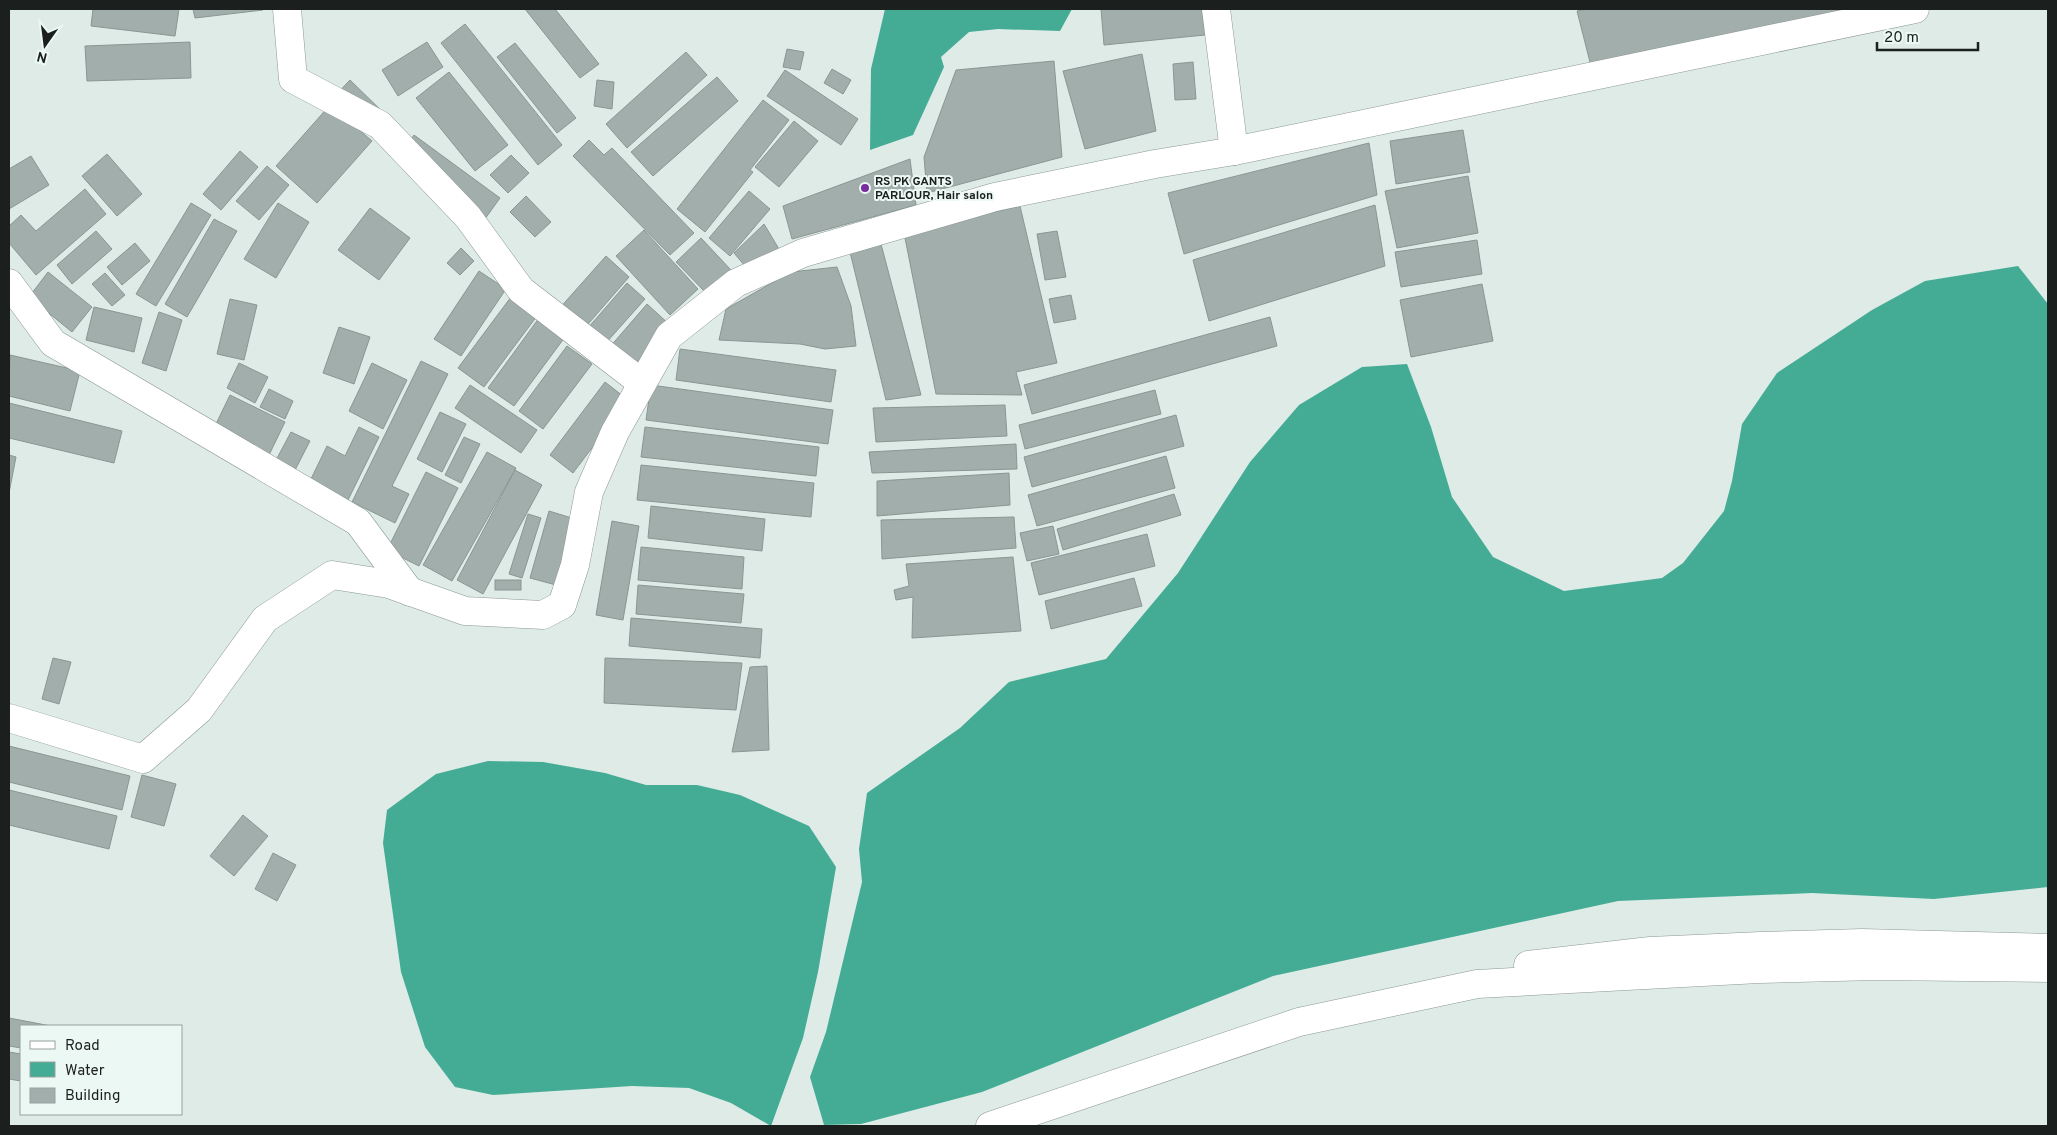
<svg xmlns="http://www.w3.org/2000/svg" width="2057" height="1135" viewBox="0 0 2057 1135" font-family="Overpass,sans-serif">
  <style>
    .water { fill: #44ac95 }
    .building { fill: #a2aeab; stroke: #8a9692 }
    .lines { fill: none; stroke-linecap: round; stroke-linejoin: round }
    .minor-casing { stroke: #8c9894; stroke-width: 29 }
    .minor { stroke: #fff; stroke-width: 28 }
    .poi-dot { fill: #772d9f; stroke: #ebf8f4; stroke-width: 2 }
    .labels { text-anchor: middle; stroke-width: 4; stroke-linejoin: round; paint-order: stroke }
    .poi-label { font-size: 12px; font-weight: bold; fill: #1b1f1e; stroke: #ebf8f4; text-anchor: start }
  </style>
  <rect width="100%" height="100%" fill="#deebe7"/>
  <g class="water">
    <path d="M885,9H1072L1060,31L998,29L969,32L941,57L944,67L913,135L870,150L871,69Z"/>
    <path d="M2018,266L2048,304V887L1934,899L1812,893L1618,901L1273,976L982,1092L861,1124L824,1125L810,1077L826,1032L862,882L859,849L867,793L960,728L1009,682L1106,659L1178,573L1250,462L1299,405L1362,367L1407,364L1431,427L1452,497L1493,557L1564,591L1662,578L1683,563L1724,511L1732,481L1742,424L1777,373L1872,310L1925,281Z"/>
    <path d="M488,761L543,762L605,773L646,785H697L740,795L809,826L836,867L818,972L803,1038L771,1126L731,1103L689,1088L632,1086L493,1095L455,1087L425,1047L401,972L383,843L387,810L436,774Z"/>
  </g>
  <g class="building">
    <path d="M93,9H179L175,36L91,26Z"/>
    <path d="M193,9H262L263,10L195,18Z"/>
    <path d="M525,9H555L599,64L580,78Z"/>
    <path d="M1101,9H1202L1205,35L1104,45Z"/>
    <path d="M1588,9H1862L1593,74L1577,11Z"/>
    <path d="M465,24L562,145L538,165L441,43Z"/>
    <path d="M190,42L191,78L87,81L85,46Z"/>
    <path d="M427,42L443,67L398,96L382,70Z"/>
    <path d="M515,43L576,118L557,133L497,57Z"/>
    <path d="M787,49L804,52L800,70L783,67Z"/>
    <path d="M686,52L707,75L627,148L606,124Z"/>
    <path d="M1142,54L1156,131L1085,149L1063,71Z"/>
    <path d="M1054,61L1062,157L927,193L924,157L956,70Z"/>
    <path d="M1193,62L1196,99L1175,100L1173,64Z"/>
    <path d="M832,69L851,80L843,94L824,83Z"/>
    <path d="M785,70L858,119L841,145L767,96Z"/>
    <path d="M449,72L508,145L475,171L416,98Z"/>
    <path d="M717,77L738,101L653,176L631,152Z"/>
    <path d="M350,80L392,121L374,139L332,99Z"/>
    <path d="M597,80L614,82L612,109L594,106Z"/>
    <path d="M763,100L789,120L750,170L753,172L705,232L677,209Z"/>
    <path d="M330,105L372,141L317,203L276,166Z"/>
    <path d="M794,121L818,141L779,187L755,167Z"/>
    <path d="M1463,130L1470,172L1396,184L1390,141Z"/>
    <path d="M414,135L500,198L482,223L396,160Z"/>
    <path d="M589,140L604,155L612,148L694,233L670,255L573,156Z"/>
    <path d="M1369,143L1377,195L1184,254L1168,193Z"/>
    <path d="M240,151L258,167L221,210L203,194Z"/>
    <path d="M107,154L142,194L117,216L82,176Z"/>
    <path d="M511,155L529,173L508,193L490,175Z"/>
    <path d="M31,156L49,185L9,209V169Z"/>
    <path d="M910,159L916,205L792,239L783,206Z"/>
    <path d="M267,166L289,185L259,220L236,201Z"/>
    <path d="M1468,176L1478,233L1397,248L1385,191Z"/>
    <path d="M85,189L106,214L36,275L9,243V226L21,215L36,231Z"/>
    <path d="M749,191L770,209L730,256L709,238Z"/>
    <path d="M526,196L551,222L535,237L510,212Z"/>
    <path d="M191,203L211,215L156,306L136,294Z"/>
    <path d="M278,203L309,222L276,278L244,259Z"/>
    <path d="M1375,205L1385,266L1209,321L1193,260Z"/>
    <path d="M1020,206L1057,363L1016,372L1022,395L936,394L904,233Z"/>
    <path d="M370,208L410,238L379,280L338,250Z"/>
    <path d="M214,219L237,231L187,317L165,304Z"/>
    <path d="M764,224L779,249L745,266L734,253Z"/>
    <path d="M644,230L698,289L670,315L616,256Z"/>
    <path d="M96,231L112,249L72,284L57,265Z"/>
    <path d="M1057,231L1066,277L1045,280L1037,234Z"/>
    <path d="M701,238L731,270L706,293L676,262Z"/>
    <path d="M1477,240L1482,274L1401,287L1395,252Z"/>
    <path d="M135,243L150,261L122,285L107,267Z"/>
    <path d="M881,244L921,395L886,400L850,252Z"/>
    <path d="M461,248L474,261L460,275L447,263Z"/>
    <path d="M606,256L629,277L582,331L558,310Z"/>
    <path d="M837,267L851,306L856,346L825,349L800,344L719,340L726,309L791,272Z"/>
    <path d="M479,271L506,289L461,356L434,339Z"/>
    <path d="M48,272L92,307L72,332L29,297Z"/>
    <path d="M105,273L125,295L112,306L92,284Z"/>
    <path d="M627,283L645,299L605,344L587,329Z"/>
    <path d="M1482,284L1493,341L1411,357L1400,300Z"/>
    <path d="M514,293L540,312L484,387L458,368Z"/>
    <path d="M1071,295L1076,319L1054,323L1049,299Z"/>
    <path d="M230,299L257,305L244,360L217,354Z"/>
    <path d="M647,304L670,325L633,368L609,348Z"/>
    <path d="M94,307L142,318L134,352L86,340Z"/>
    <path d="M159,312L182,320L166,371L142,363Z"/>
    <path d="M1270,317L1277,346L1032,414L1024,385Z"/>
    <path d="M539,318L565,337L514,406L488,388Z"/>
    <path d="M339,327L370,337L354,384L323,373Z"/>
    <path d="M567,346L592,364L543,429L519,411Z"/>
    <path d="M680,349L836,370L831,402L676,380Z"/>
    <path d="M10,355L80,371L70,411L9,396Z"/>
    <path d="M421,361L448,374L392,486L409,494L395,523L352,502Z"/>
    <path d="M239,363L268,377L255,403L227,388Z"/>
    <path d="M372,363L407,380L383,429L349,411Z"/>
    <path d="M605,382L628,400L573,473L550,455Z"/>
    <path d="M470,385L537,430L521,453L455,408Z"/>
    <path d="M651,385L833,410L828,444L646,420Z"/>
    <path d="M269,389L293,401L285,419L260,407Z"/>
    <path d="M1155,390L1161,414L1025,449L1019,425Z"/>
    <path d="M230,395L285,422L269,455L214,428Z"/>
    <path d="M9,403L122,431L114,463L9,438Z"/>
    <path d="M1005,405L1007,436L876,442L873,408Z"/>
    <path d="M440,412L466,424L442,472L417,459Z"/>
    <path d="M1176,415L1184,446L1032,487L1024,457Z"/>
    <path d="M359,427L379,437L348,500L310,481L327,446L345,456Z"/>
    <path d="M645,427L819,447L816,476L641,457Z"/>
    <path d="M291,432L310,441L294,472L275,462Z"/>
    <path d="M464,437L480,444L461,483L445,475Z"/>
    <path d="M1016,444L1017,469L872,473L869,452Z"/>
    <path d="M487,452L516,468L452,581L423,565Z"/>
    <path d="M9,455L16,457L9,493Z"/>
    <path d="M1166,456L1175,488L1037,526L1028,495Z"/>
    <path d="M641,465L814,483L811,517L637,500Z"/>
    <path d="M515,470L542,485L483,594L457,580Z"/>
    <path d="M426,472L458,488L419,566L387,550Z"/>
    <path d="M1009,473L1010,505L877,516V481Z"/>
    <path d="M1174,494L1181,515L1063,550L1057,529Z"/>
    <path d="M651,506L765,519L762,551L648,538Z"/>
    <path d="M549,511L575,519L556,585L530,578Z"/>
    <path d="M528,514L541,518L522,578L509,574Z"/>
    <path d="M1014,517L1016,548L882,559L881,520Z"/>
    <path d="M612,521L639,526L623,620L596,615Z"/>
    <path d="M1053,526L1059,554L1027,561L1020,533Z"/>
    <path d="M1147,534L1155,566L1039,595L1031,563Z"/>
    <path d="M641,547L744,557L742,589L638,580Z"/>
    <path d="M1013,557L1021,631L912,638L913,597L896,600L894,590L909,586L906,564Z"/>
    <path d="M1134,578L1142,606L1051,629L1045,601Z"/>
    <rect x="495" y="580" width="26" height="10"/>
    <path d="M638,585L744,594L741,623L636,614Z"/>
    <path d="M631,618L762,629L760,658L629,646Z"/>
    <path d="M53,658L71,662L59,704L42,699Z"/>
    <path d="M605,658L742,663L736,710L604,703Z"/>
    <path d="M767,666L769,750L732,752L750,667Z"/>
    <path d="M9,746L130,776L122,810L9,782Z"/>
    <path d="M142,775L176,784L164,826L131,817Z"/>
    <path d="M9,790L117,816L109,849L9,825Z"/>
    <path d="M243,815L268,836L234,876L210,856Z"/>
    <path d="M273,853L296,865L277,901L255,889Z"/>
    <path d="M9,1018L51,1026H21V1048L9,1046Z"/>
    <path d="M9,1052L21,1054V1081L9,1079Z"/>
  </g>
  <g class="lines">
    <defs>
      <g id="minor">
        <path d="M287,9L293,79L380,125L468,217L521,290L642,383"/>
        <path d="M1216,9L1234,151"/>
        <path d="M9,283L53,343L358,522L410,592"/>
        <path d="M9,718L143,759L199,710L265,619L332,575L389,584L465,611L543,615L562,605L575,565L589,492L615,432L669,336L736,283L803,253L995,197L1155,164L1234,151L1915,9"/>
        <path d="M1528,965L1650,951L1761,946L1862,943L2048,948"/>
        <path d="M990,1126L1299,1022L1477,984L1759,969L1875,966L2048,968"/>
      </g>
    </defs>
    <use href="#minor" class="minor-casing"/>
    <use href="#minor" class="minor"/>
  </g>
  <circle class="poi-dot" cx="865" cy="188" r="5"/>
  <g class="labels">
    <g class="poi-label">
      <text x="875" y="185">RS PK GANTS<tspan x="875" dy="14">PARLOUR, Hair salon</tspan></text>
    </g>
  </g>
  <rect width="2057" height="1135" fill="none" stroke="#1b1f1e" stroke-width="20"/>
  <rect x="20" y="1025" width="162" height="90" fill="#ebf8f4" stroke="#98a19e"/>
  <rect x="30" y="1041" width="25" height="8" fill="#ffffff" stroke="#98a19e"/>
  <text x="65" y="1050" font-size="15" fill="#1b1f1e">Road</text>
  <rect x="30" y="1062" width="25" height="15" fill="#44ac95" stroke="#98a19e"/>
  <text x="65" y="1075" font-size="15" fill="#1b1f1e">Water</text>
  <rect x="30" y="1088" width="25" height="15" fill="#a2aeab" stroke="#98a19e"/>
  <text x="65" y="1100" font-size="15" fill="#1b1f1e">Building</text>
  <g transform="translate(45 45) rotate(194)" stroke="#ebf8f4" stroke-width="4" paint-order="stroke">
  <path d="M0-4L9 19L0 12L-9 19Z" fill="#1b1f1e"/>
  <text y="-8" font-size="14" font-weight="bold" text-anchor="middle" fill="#1b1f1e">N</text>
  </g>
  <path d="M1877 42v8h101v-8" fill="none" stroke="#1b1f1e" stroke-width="2.5"/>
  <text x="1884" y="42" font-size="15" fill="#1b1f1e" stroke="#ebf8f4" stroke-width="4" paint-order="stroke">20 m</text>
</svg>
